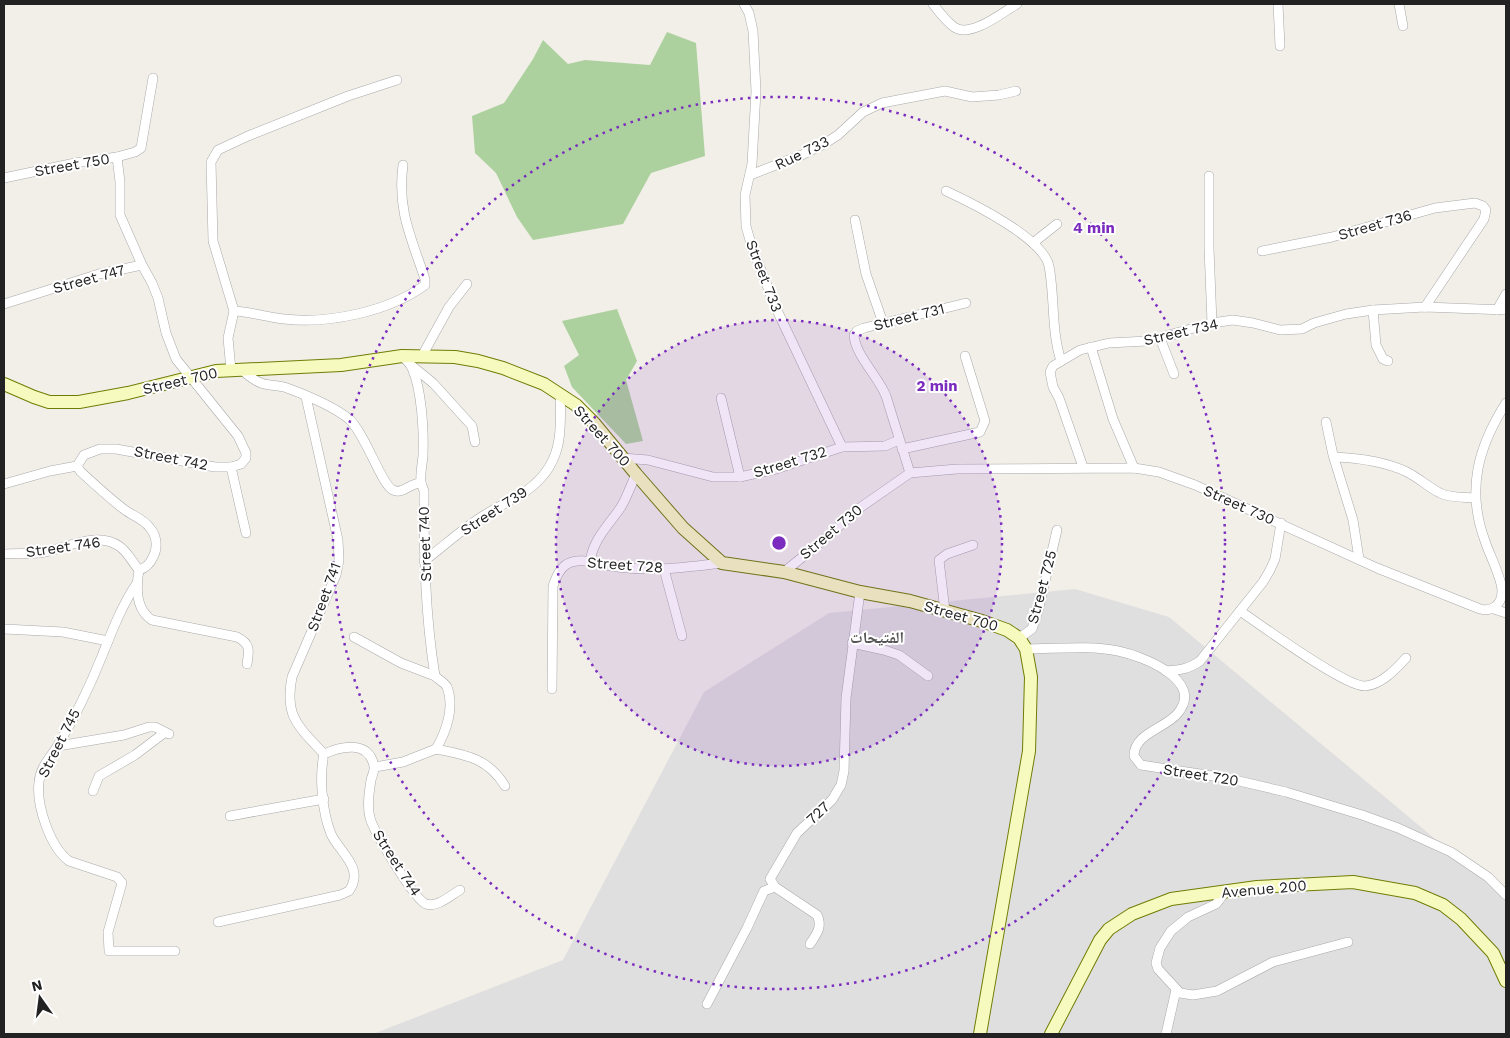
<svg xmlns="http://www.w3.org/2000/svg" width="1510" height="1038" viewBox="0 0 1510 1038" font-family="'Work Sans','Noto Naskh Arabic',sans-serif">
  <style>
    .residential { fill: #e0dfdf }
    .forest { fill: #add19e }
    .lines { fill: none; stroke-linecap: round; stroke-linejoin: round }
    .minor-casing { stroke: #a9a9a9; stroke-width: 10 }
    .secondary-casing { stroke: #707d05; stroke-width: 14 }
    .minor { stroke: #fff; stroke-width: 9 }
    .secondary { stroke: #f7fabf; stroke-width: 12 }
    .ring { fill: none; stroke: #7b2cbf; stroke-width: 2.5; stroke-dasharray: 2.5 5 }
    .labels { text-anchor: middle; stroke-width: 4; stroke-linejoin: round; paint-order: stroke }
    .street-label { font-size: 15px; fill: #222; stroke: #fff }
    .neighbourhood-label { font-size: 16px; font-weight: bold; fill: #555; stroke: #fff }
    .centre { fill: #7b2cbf; stroke: #fff; stroke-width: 2.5 }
    .ring-label { font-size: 15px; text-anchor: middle; font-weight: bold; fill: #7b2cbf; stroke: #fff; stroke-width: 4; stroke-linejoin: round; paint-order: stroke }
  </style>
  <rect width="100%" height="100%" fill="#f2efe9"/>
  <path class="residential" d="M1075,589L1169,617L1506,898V1034H373L563,960L704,692L829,613Z"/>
  <g class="forest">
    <path d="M667,32L696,43L705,156L651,173L623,224L533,240L517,217L496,173L475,153L472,116L504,103L533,59L543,40L568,64L585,60L650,65Z"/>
    <path d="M617,309L637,361L626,380L643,441L626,444L572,387L564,366L579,355L562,321Z"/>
  </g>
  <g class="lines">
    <defs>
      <g id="minor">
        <path d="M744,4L749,13L753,31L756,91L752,164L745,195L746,226L751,244L775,306L842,447"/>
        <path d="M933,4C939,12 946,21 954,27C970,39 1003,12 1017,4"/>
        <path d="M1278,4L1280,46"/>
        <path d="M1399,4L1403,26"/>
        <path d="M117,157L135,152L141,148L153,78"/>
        <path d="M750,175L802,155L824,144L838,135L863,112L882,103L945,91L972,97L999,95L1016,91"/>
        <path d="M1209,176V248L1212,323"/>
        <path d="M4,178L75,163L117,157L120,182V215L142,265"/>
        <path d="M946,191C972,203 1043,238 1049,266C1055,298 1051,330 1061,361"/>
        <path d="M855,220L866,274L883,323"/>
        <path d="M1033,243L1057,224"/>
        <path d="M1262,251L1332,237L1435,208L1475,203L1483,206L1486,210L1484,219L1425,307"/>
        <path d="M4,304L99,274L142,265L152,283L158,298L166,333L176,359L238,436L246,453V458L241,464L231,467H215L116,449H100L84,455L77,466L50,471L4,484"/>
        <path d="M1373,310L1376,345L1383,359L1388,361"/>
        <path d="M1497,310L1506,294"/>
        <path d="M234,311C251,312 267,317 284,319C328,324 388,312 425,285V279C411,237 397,210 403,165"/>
        <path d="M1160,338L1174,374"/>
        <path d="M1091,347L1113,419L1134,468"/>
        <path d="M402,356C406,360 410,363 412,368C422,390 424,433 423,456C422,466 420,474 421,483"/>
        <path d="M422,356L449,307L467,284"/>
        <path d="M412,366L433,383L472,426L475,442"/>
        <path d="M231,370L228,338L234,311L213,241L211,162L218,150L248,136L348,96L397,80"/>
        <path d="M242,370C248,375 253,380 261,383C269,386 279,385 287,388C306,395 333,406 349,419C365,433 382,486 393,490C403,495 411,482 421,483L424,491C424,553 425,615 435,676C439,680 445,683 447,687C455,707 446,732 436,749C466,755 488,758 505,786"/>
        <path d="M306,397L338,540L339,560L336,575L292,677C284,717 299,727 324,754"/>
        <path d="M721,398L740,477"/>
        <path d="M1326,422L1333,455L1353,520L1359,559"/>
        <path d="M902,449L980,432L985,421L965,356"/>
        <path d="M1334,457C1359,458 1384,461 1407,472C1419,478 1428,487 1440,493C1449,498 1464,497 1475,498"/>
        <path d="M623,458L648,460L713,477H740L776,469L842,447L885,446L899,440"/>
        <path d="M77,466L80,471C94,484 109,498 125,510C133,516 144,519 150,528C157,536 158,548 153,557C150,564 146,568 139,570"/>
        <path d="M231,467L246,533"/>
        <path d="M1083,467L1059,398L1053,387L1050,372L1053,366L1080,350L1109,343L1147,341L1212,323L1233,320L1253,323L1280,330L1302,329L1314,323L1346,314L1373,310L1425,307L1506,310"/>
        <path d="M910,473L886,396C878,376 855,355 854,335L857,331L864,328L966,303"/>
        <path d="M4,554C16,553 27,554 39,553C64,550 95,530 119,546C128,552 132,562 139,570C136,587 135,609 152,620L237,637C251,644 249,651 247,664"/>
        <path d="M424,561C444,546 462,529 483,516C497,507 513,500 526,491C562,466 562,433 560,394"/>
        <path d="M590,562C593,539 609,525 621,507C627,497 631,485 636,474"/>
        <path d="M664,569L682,636"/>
        <path d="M784,572L821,542L861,507L910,473L957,469L1134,468L1159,472L1195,485L1377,568L1480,609C1492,612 1502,605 1502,591C1502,578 1489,554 1485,541C1466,490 1478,447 1506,403"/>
        <path d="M137,583C122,605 112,631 102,656C90,686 75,717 58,745C51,757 40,767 39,782C36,805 50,847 69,861L117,877L122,883L108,932L109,951H175"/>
        <path d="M1494,609L1506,613"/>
        <path d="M945,611L939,560L947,554L973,545"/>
        <path d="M1240,611C1261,625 1345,687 1365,686C1381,685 1396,669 1406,658"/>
        <path d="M4,629L63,632L108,641"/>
        <path d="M354,637L401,663L435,676"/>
        <path d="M1019,638L1032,629L1038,611L1057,530"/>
        <path d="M852,643L884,650L899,655L928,676"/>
        <path d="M1026,649C1055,649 1089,645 1118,651C1142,656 1205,680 1178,713C1165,729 1134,733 1134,756L1141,765L1226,778L1286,792L1362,815L1398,828L1451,852L1488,877L1506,895"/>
        <path d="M1166,671C1180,670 1189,669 1200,661L1263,582L1270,570L1275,559L1281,523"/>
        <path d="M552,689L553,586C556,578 559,569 567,564C581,556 603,565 617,567C653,572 687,567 722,563"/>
        <path d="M58,746L124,735L149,727H155L169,734"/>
        <path d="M375,767L403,762L436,749"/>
        <path d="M93,791L99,776L135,755L164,733"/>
        <path d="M230,816L324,799"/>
        <path d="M775,887L817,915C823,927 816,935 810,944"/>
        <path d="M1226,891L1216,904L1188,917L1171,931L1160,948L1156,963L1158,969L1180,993L1193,995L1217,991L1273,962L1348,942"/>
        <path d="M218,922L340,895L349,891C365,868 340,853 331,834C322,811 319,777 324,754C341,746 369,740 374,766C375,770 372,776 371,780C369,793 367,806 370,818C374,832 414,899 426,904C437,908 451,895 460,890"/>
        <path d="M707,1004L747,928L764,891L775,887L770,879L797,833L832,800L841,785L844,771L846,698L860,592"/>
        <path d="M1166,1034L1176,990"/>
      </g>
      <g id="secondary">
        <path d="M4,384L34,397L49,402H79L128,393L216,371L341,365L402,356L455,357L478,361L503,368L544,384L576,405L594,423L636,474L683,528L722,563L784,572L860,592L910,601L982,621L1007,630L1019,638L1026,649L1031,677L1029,751L980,1034"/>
        <path d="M1051,1034L1100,940L1109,929L1132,914L1171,899L1257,887L1353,882L1415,893L1443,905L1461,919L1493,953L1506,981"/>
      </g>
    </defs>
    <use href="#minor" class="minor-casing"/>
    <use href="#secondary" class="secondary-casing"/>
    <use href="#minor" class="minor"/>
    <use href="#secondary" class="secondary"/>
  </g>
  <circle cx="779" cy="543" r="223" fill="#7b2cbf" fill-opacity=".12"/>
  <g class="ring">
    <circle cx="779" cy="543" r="223"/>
    <circle cx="779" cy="543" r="446"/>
  </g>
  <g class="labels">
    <g class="street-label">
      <text transform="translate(802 153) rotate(-26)" y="5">Rue 733</text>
      <text transform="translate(72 165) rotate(-10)" y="5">Street 750</text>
      <text transform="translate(1375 225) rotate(-16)" y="5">Street 736</text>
      <text transform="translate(764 276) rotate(69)" y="5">Street 733</text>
      <text transform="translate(89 279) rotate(-15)" y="5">Street 747</text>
      <text transform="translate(909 317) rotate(-14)" y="5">Street 731</text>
      <text transform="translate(1181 332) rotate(-13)" y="5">Street 734</text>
      <text transform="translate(180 381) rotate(-13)" y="5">Street 700</text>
      <text transform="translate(602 436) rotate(48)" y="5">Street 700</text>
      <text transform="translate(171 458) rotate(11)" y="5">Street 742</text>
      <text transform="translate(790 462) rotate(-17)" y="5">Street 732</text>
      <text transform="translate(1239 505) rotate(24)" y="5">Street 730</text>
      <text transform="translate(494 511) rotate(-33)" y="5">Street 739</text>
      <text transform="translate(831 532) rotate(-40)" y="5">Street 730</text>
      <text transform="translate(425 544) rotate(-92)" y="5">Street 740</text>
      <text transform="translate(63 547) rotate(-8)" y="5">Street 746</text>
      <text transform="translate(625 565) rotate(4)" y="5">Street 728</text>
      <text transform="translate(1042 587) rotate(-75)" y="5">Street 725</text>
      <text transform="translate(324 597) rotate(-70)" y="5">Street 741</text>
      <text transform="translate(961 616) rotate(16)" y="5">Street 700</text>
      <text transform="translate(59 743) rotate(-63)" y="5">Street 745</text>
      <text transform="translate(1201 775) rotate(9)" y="5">Street 720</text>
      <text transform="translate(818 813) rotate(-43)" y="5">727</text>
      <text transform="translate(397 863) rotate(57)" y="5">Street 744</text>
      <text transform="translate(1264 889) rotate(-5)" y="5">Avenue 200</text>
    </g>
    <g class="neighbourhood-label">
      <text x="877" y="643">الفتيحات</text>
    </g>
  </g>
  <circle cx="779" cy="543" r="8" class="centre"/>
  <g class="ring-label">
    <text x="1094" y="233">4 min</text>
    <text x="937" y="391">2 min</text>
  </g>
  <rect width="1510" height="1038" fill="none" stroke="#222222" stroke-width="10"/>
  <g transform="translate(40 998) rotate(346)" stroke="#ffffff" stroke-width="4" paint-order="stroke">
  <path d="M0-4L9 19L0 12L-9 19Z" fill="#222222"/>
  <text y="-8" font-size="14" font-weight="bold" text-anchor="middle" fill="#222222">N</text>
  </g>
</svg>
